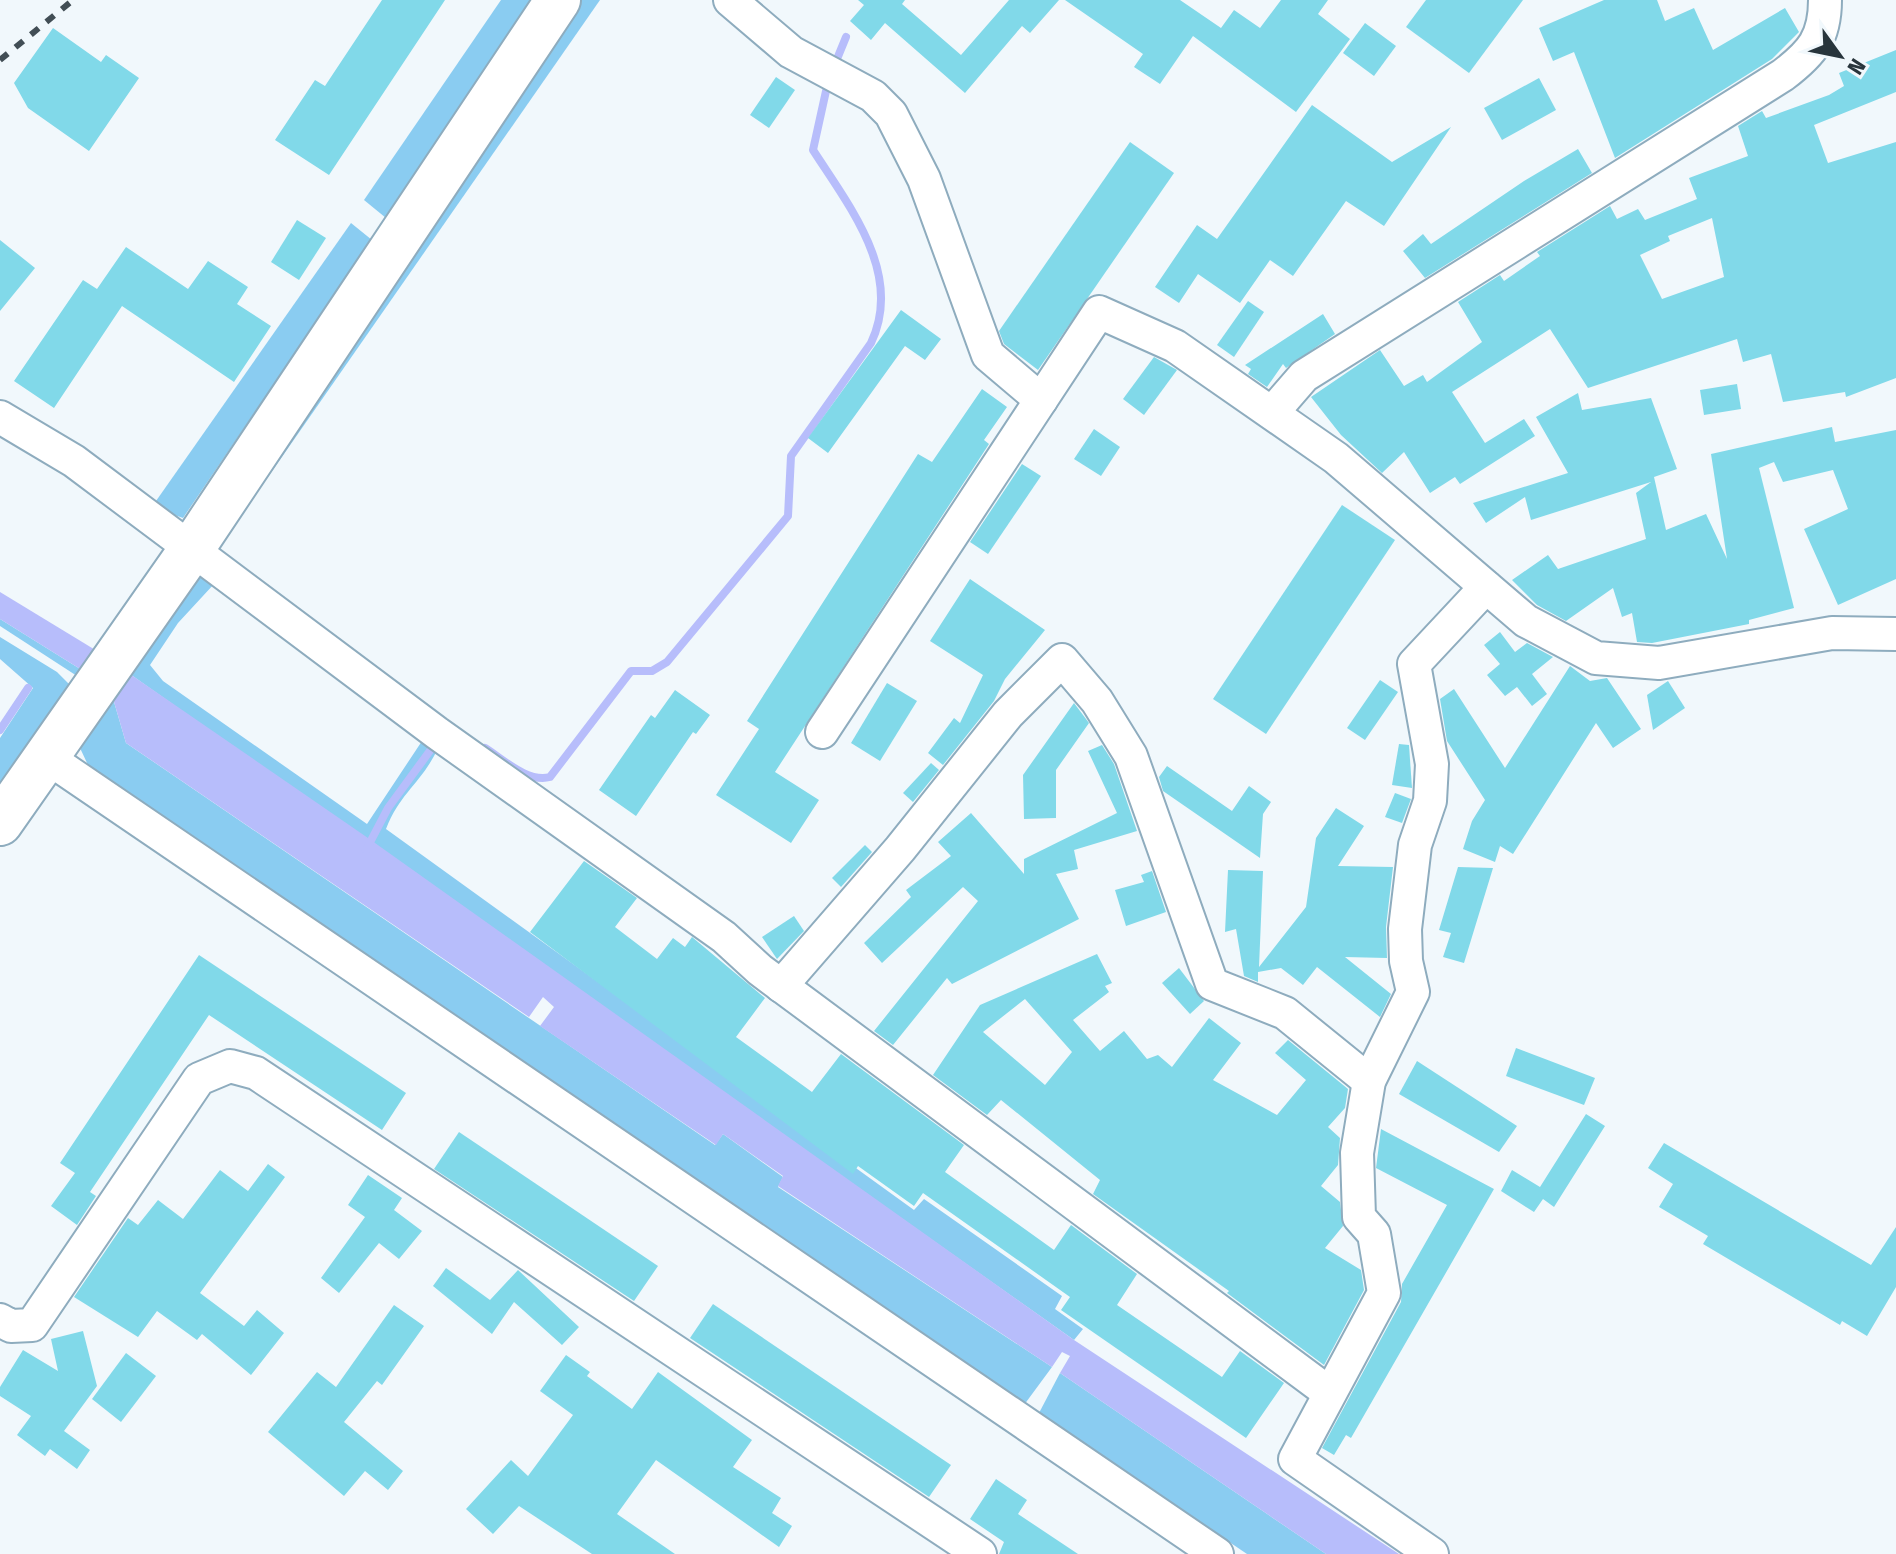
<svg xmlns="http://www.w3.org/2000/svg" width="1896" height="1554" viewBox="0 0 1896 1554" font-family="'Fira Sans Condensed',sans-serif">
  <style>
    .green { fill: #8accf1 }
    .water { fill: #b7bdfb }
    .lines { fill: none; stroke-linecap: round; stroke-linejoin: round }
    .stream { stroke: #b7bdfb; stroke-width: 8 }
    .building { fill: #81d9e9; fill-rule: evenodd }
    .street-casing { stroke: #8eacbe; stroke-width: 36 }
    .secondary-casing { stroke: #8eacbe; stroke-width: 48 }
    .street { stroke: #fff; stroke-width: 32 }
    .secondary { stroke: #fff; stroke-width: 44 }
    .rail { stroke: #424e55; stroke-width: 6; stroke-dasharray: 10 10; stroke-linecap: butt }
  </style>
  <rect width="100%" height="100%" fill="#f1f8fc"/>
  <g class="green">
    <path d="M501,0H533L386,218L364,200Z"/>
    <path d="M572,0H600L215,553Z"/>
    <path d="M351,223L372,240L183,518L169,513L156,501Z"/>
    <path d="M189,566L214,584L178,623L150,665L163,681L367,824L424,738L438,748C422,783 401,791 386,829L914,1210L924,1199L1062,1296L1055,1309L1083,1329L1074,1340L127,672Z"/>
    <path d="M0,619L85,672L77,676L0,626Z"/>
    <path d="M0,637L57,672L70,685L0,788V738L33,688L0,659Z"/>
    <path d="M112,695L126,743L715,1145L723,1134L783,1177L778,1187L1052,1367L1024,1405L88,765L80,748L86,731Z"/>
    <path d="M1060,1373L1326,1554H1247L1039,1413Z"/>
  </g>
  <g class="water">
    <path d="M0,592L97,651L85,672L0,619Z"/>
    <path d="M127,672L368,838L1074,1340L1399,1554H1326L1060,1373L1070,1356L1062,1352L1052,1367L778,1186L783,1176L723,1134L716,1145L540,1026L554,1007L543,997L529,1017L126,743L112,695Z"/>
  </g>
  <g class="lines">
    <g class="stream">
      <path d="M837,59L846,37"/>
      <path d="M0,730L28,688"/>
      <path d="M485,748C504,760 528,783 550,777L631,671H652L667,662L788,516L791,456L871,343C904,274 849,206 813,150L826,91"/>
      <path d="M366,850L388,808L432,748"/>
    </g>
  </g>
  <g class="building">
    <path d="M382,0H445L329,175L275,140L315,80L325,86Z"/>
    <path d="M858,0H905L902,4L961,55L1009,0H1059L1030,33L1022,26L965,93L885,23L871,40L850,21L864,5Z"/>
    <path d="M1065,0H1180L1221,28L1234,10L1260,28L1281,0H1328L1318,14L1350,39L1296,112L1193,36L1160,84L1134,67L1143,54Z"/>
    <path d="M1426,0H1523L1469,73L1406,27Z"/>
    <path d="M1604,0H1657L1665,21L1694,8L1713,50L1785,8L1799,32L1772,59L1615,158L1574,52L1553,61L1539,28Z"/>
    <path d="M1365,23L1396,46L1374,76L1343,53Z"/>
    <path d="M53,28L101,62L106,55L139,78L89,151L28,108L14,83Z"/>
    <path d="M1896,50V92L1814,125L1828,163L1896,142V378L1846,397L1845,392L1783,402L1771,354L1743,362L1737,339L1588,388L1550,329L1452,392L1485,443L1524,419L1535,436L1460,484L1455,477L1430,493L1404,452L1382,473L1341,435L1311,397L1380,350L1404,386L1423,375L1427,382L1482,342L1458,302L1500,275L1504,281L1540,256L1537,252L1610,206L1617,219L1638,209L1645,220L1697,199L1689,178L1748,156L1738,126L1762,111L1766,118L1829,95L1844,86L1839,73ZM1712,218L1724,277L1662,299L1640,255L1670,241L1668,236Z"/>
    <path d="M776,77L795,90L769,128L750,115Z"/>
    <path d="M1539,78L1556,110L1502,140L1484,108Z"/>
    <path d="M1312,105L1392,162L1451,127L1384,226L1346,201L1293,276L1270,260L1240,303L1198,274L1179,303L1155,287L1197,225L1217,239Z"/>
    <path d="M1130,142L1174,173L1038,370L1004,344L999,331Z"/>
    <path d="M1578,149L1592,173L1425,278L1403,251L1423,234L1431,244L1524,181Z"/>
    <path d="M297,220L326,238L299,280L271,262Z"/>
    <path d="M0,240L35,268L0,311Z"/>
    <path d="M126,247L188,289L208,261L248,287L237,304L271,326L234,382L122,306L54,408L14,381L83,280L97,289Z"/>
    <path d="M1248,301L1264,312L1234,357L1217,345Z"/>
    <path d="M901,310L941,339L925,360L905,346L828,453L808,438Z"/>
    <path d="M1323,314L1335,334L1286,368L1283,364L1267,387L1248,374L1251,369L1245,365Z"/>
    <path d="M1154,357L1177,370L1144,415L1123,399Z"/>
    <path d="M1737,384L1741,409L1704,415L1700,390Z"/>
    <path d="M982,389L1007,407L984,440L989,444L775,772L819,800L791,843L716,795L759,729L747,721L918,454L932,462Z"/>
    <path d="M1578,393L1582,410L1651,398L1677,469L1654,477L1666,530L1706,514L1727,559L1711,454L1832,427L1835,442L1896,430V579L1838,605L1804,529L1848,509L1833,470L1783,482L1774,462L1759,468L1794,608L1749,620V624L1652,643L1637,642L1632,613L1622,617L1613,588L1566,621L1537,605L1512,580L1548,555L1558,569L1646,539L1636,493L1651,482L1531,520L1525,497L1486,523L1473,503L1568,473L1536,417Z"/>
    <path d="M1094,429L1120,447L1101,476L1074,459Z"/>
    <path d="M1022,464L1041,476L988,554L970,542Z"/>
    <path d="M1342,505L1395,540L1266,734L1213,699Z"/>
    <path d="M970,579L1045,630L1005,679L994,701L943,765L928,753L954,718L960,723L983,675L930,641Z"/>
    <path d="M1500,632L1515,652L1527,643L1553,657L1532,674L1547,694L1532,706L1517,687L1505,696L1487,675L1500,664L1484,645Z"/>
    <path d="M1570,666L1590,681L1607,678L1641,729L1613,748L1596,723L1513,854L1500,846L1495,862L1463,849L1472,821L1485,800L1447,741L1440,699L1454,689L1505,768Z"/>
    <path d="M1380,680L1398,692L1365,740L1347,728Z"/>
    <path d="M1668,681L1685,708L1653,730L1647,695Z"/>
    <path d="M887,683L917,701L880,761L851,743Z"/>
    <path d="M675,690L710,715L696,734L693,732L636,816L599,790L651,715L655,718Z"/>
    <path d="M1074,703L1089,723L1056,770V818L1024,819L1023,775Z"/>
    <path d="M1399,744L1409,745L1412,788L1392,785Z"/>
    <path d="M1102,745L1114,764L1137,831L1074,850L1078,869L1056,874L1079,919L952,984L947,978L893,1045L874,1031L978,901L963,887L882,963L864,943L911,897L906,890L951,856L938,842L971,813L1024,874V859L1117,813L1088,751Z"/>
    <path d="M931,763L939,770L913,802L903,793Z"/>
    <path d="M1167,766L1232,811L1249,786L1271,802L1263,814L1260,858L1163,791L1159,777Z"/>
    <path d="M1395,793L1411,799L1402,823L1385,817Z"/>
    <path d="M1336,808L1364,826L1338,866L1393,867L1386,927L1387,958L1345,957L1391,994L1380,1017L1317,967L1303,985L1281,968L1258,972V982L1244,976L1236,929L1225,932L1228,870L1263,871L1259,967L1306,907L1316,838Z"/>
    <path d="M865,845L872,852L841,887L832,878Z"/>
    <path d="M584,861L637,898L615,927L657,959L673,938L685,947L692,937L765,998L736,1037L812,1092L841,1054L964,1145L945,1172L1054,1250L1071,1225L1137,1274L1117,1305L1222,1377L1240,1351L1284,1383L1246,1438L1061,1310L1070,1297L923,1193L914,1206L858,1166L853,1174L530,932Z"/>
    <path d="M1458,867L1493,868L1464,963L1443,957L1451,933L1439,930Z"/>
    <path d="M1152,871L1166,912L1126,926L1115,890L1144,882L1141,875Z"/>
    <path d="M794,916L804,931L777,959L762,937Z"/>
    <path d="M1097,954L1112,983L1105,986L1109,992L1073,1020L1100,1051L1124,1031L1147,1059L1158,1055L1172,1067L1209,1018L1241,1043L1213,1080L1277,1115L1306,1080L1275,1053L1288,1040L1348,1089L1345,1108L1328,1127L1340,1138L1338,1165L1321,1186L1340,1202L1343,1226L1325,1248L1361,1270L1364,1290L1324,1365L1227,1293L1229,1291L1093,1194L1100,1180L1001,1100L987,1115L933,1075L980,1005ZM1025,999L1072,1052L1045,1085L983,1032Z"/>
    <path d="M199,955L406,1093L382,1130L209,1015L90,1192L96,1196L77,1225L51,1206L75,1173L60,1163Z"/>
    <path d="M1179,968L1204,1001L1190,1014L1162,983Z"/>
    <path d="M1516,1048L1595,1078L1584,1105L1506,1076Z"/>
    <path d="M1417,1061L1517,1126L1499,1152L1399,1094Z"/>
    <path d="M1586,1114L1605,1126L1554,1207L1543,1199L1534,1212L1501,1191L1512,1170L1540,1187Z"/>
    <path d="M1381,1129L1494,1189L1351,1438L1346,1435L1334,1455L1322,1448L1401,1302L1402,1284L1447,1205L1376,1168Z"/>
    <path d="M459,1132L658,1266L634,1301L434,1169Z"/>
    <path d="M1664,1143L1871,1265L1896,1227V1287L1867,1336L1842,1321L1840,1325L1703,1244L1708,1236L1659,1207L1673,1184L1648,1168Z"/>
    <path d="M268,1164L285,1177L200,1293L244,1326L257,1310L284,1333L251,1375L202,1334L197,1340L157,1311L138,1337L74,1297L128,1218L138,1225L158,1200L183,1219L220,1170L248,1191Z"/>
    <path d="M368,1175L402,1198L394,1210L422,1231L399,1259L379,1243L339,1293L321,1278L365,1217L348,1205Z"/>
    <path d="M446,1268L490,1300L518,1270L579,1327L562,1345L514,1302L492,1334L433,1286Z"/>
    <path d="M713,1304L951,1465L929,1497L690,1338Z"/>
    <path d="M394,1305L424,1326L382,1385L377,1381L344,1422L403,1471L388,1490L365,1471L344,1496L268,1432L317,1372L336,1387Z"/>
    <path d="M83,1331L97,1386L64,1431L90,1450L77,1469L50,1449L45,1456L17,1435L31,1416L0,1396V1387L23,1350L58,1371L51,1339Z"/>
    <path d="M126,1353L156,1376L121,1422L92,1399Z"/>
    <path d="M566,1355L590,1372L587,1376L632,1409L658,1372L752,1440L733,1467L781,1498L772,1513L792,1526L779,1547L656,1460L617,1514L675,1554H592L519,1506L493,1534L466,1509L511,1460L528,1476L573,1415L540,1391Z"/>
    <path d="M996,1479L1027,1500L1018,1514L1078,1554H999L1004,1542L970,1519Z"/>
  </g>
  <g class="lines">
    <defs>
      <g id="street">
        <path d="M730,0L791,52L873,96L891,114L924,179L988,355L1041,400"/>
        <path d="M1272,413L1304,376L1783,75C1812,53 1825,38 1825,0"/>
        <path d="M0,417L74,461L437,733L724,937L760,970L1328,1392"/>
        <path d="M822,732L1099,312L1175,346L1336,458L1526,621L1596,658L1659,663L1832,633L1896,634"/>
        <path d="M45,756L1217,1554"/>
        <path d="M781,986L900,849L1008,714L1062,660L1097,701L1131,756L1212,984L1285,1013L1369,1081"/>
        <path d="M0,1320L11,1326L32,1325L199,1079L230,1066L256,1073L980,1554"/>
        <path d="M1432,1554L1295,1459L1384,1293L1374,1234L1359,1217L1357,1153L1369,1081L1413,992L1406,961L1405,929L1415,845L1430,801L1432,764L1414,664L1486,587"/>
      </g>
      <path id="secondary" d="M0,823L191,550L558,0"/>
    </defs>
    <use href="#street" class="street-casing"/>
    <use href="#secondary" class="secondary-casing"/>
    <use href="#street" class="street"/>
    <use href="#secondary" class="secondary"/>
    <path class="rail" d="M0,60L73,0"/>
  </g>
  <g transform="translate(1840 56) rotate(123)" stroke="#f1f8fc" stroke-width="6" paint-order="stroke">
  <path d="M0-6L14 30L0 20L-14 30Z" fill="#28353c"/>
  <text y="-12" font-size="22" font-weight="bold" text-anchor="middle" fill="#28353c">N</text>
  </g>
</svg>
